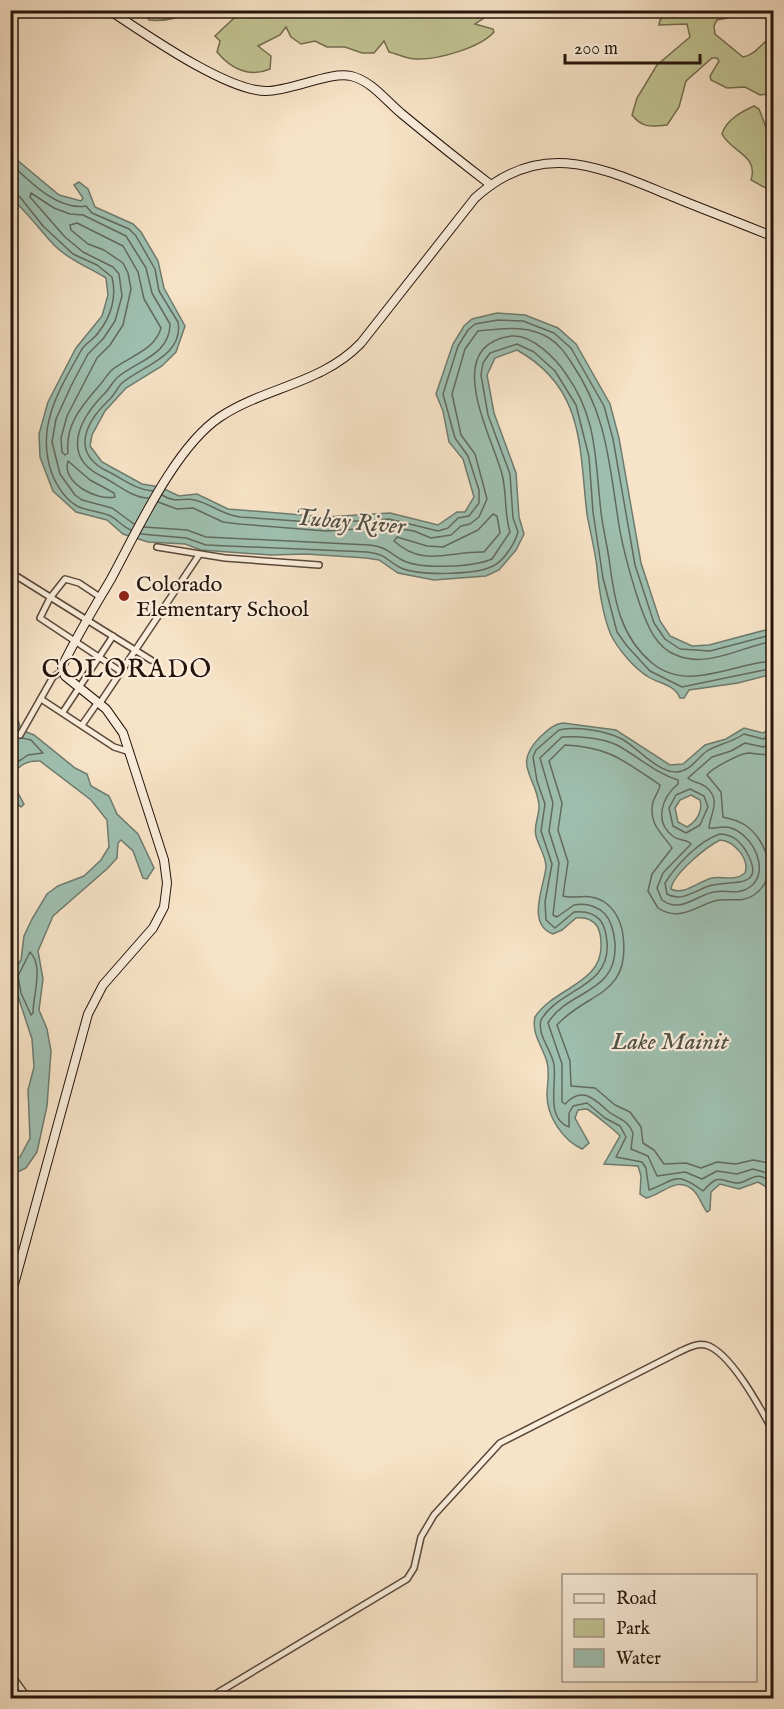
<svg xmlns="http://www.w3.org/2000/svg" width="784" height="1709" viewBox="0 0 784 1709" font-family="'IM FELL English',serif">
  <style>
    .green { fill: #c1c392; stroke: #736c4f; stroke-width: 1.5 }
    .water { fill: #9ebfb0; stroke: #6e7b6e; stroke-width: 1.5; fill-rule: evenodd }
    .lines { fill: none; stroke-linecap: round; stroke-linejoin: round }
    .shore { stroke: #626a5e; stroke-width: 1.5 }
    .street-casing { stroke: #5a483b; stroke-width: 8 }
    .secondary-casing { stroke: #25140c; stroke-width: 10 }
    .street { stroke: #faeddb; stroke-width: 5 }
    .secondary { stroke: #faeddb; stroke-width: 8 }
    .poi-dot { fill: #8f2418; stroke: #faeddb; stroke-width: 2 }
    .labels { text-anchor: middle; stroke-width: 4.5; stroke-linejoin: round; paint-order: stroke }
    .poi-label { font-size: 22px; fill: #25140c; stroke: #faeddb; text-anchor: start }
    .water-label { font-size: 24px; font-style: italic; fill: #4f5045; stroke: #faeddb }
    .quarter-label { font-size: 26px; letter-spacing: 1.5px; fill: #25140c; stroke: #faeddb }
  </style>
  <rect width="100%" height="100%" fill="#f7e3c7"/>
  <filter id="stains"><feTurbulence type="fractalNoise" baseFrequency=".00333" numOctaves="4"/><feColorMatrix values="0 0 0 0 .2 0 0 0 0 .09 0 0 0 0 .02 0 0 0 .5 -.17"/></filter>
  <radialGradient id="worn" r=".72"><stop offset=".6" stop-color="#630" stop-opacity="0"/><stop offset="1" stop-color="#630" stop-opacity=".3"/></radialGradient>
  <g class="green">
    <path d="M671,10L744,11L738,16L717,20L714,26L715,34L743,57C756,55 762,42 773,36V93L760,95L745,87L727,88L711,80L710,76L719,61L717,58H712L686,81L679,107L667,125C652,127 642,128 632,115L637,98L657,65L690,37L687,24L659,25L660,20Z"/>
    <path d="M145,11V10L193,11C179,18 165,22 149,20Z"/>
    <path d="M232,11H485L484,18L475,24L493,29L494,32C480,48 437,60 416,59C406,59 398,54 389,52L384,41L374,53H362L345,47H327L315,41L301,44L291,37L286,27L280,35L258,46L271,56L270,69C250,78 231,69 217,52L220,41L215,36L234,18Z"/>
    <path d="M754,106L759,109L773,145V192L751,180C759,155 731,152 722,134C726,120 741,112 754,106Z"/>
  </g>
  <g class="water">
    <path d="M10,154L59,195L81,201L83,198L74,185L79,182L88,189L95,207L133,224L141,232L158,261L164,288L185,326L176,352L162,366L126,388L105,411L92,435L90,446L102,462L142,484L160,487L179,496L197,494L228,509L326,517L390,513L438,525L457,512H465L474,497L463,459L449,442L443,411L436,394L453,344L464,326L472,319L497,313L525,315L558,328L576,344L610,404L619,438L641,563L660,621L670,636L692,646L709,645L773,628V674L738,683L689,690L684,698H680C674,684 659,684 647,676C634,668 618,649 611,635C602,614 599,589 597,568C595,549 590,532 587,514C579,447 585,388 517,350L495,358L487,375L494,413L516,473L519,517L524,534L516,550L499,570L486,576L434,580L398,573L379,560L366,558L306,554L271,555L201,550L185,544L148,542L123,534L107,520L76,512L53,491L40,457L39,434L48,402L76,348L102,316L108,295L106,278C89,267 70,261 55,246C40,230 27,212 11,198Z"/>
    <path d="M10,720H18L21,730L34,735L75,768L87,774L91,786L109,796L117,814L138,834L154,868L147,879L143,878L133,851L121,840L118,843L117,858L108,868L53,916L38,951L43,979L39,1010L47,1029L51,1051L47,1106L37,1152L26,1168L11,1175V1161L20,1157L30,1138L28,1090L34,1067L32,1039L11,975L21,960L24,936L32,919L47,894L58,886L84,876L101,860L109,847L107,820L91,800L40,761C27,760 20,765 12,775V782L24,804L21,807L10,798Z"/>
    <path d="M563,723L616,730L670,765L683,764L705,745L726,739L744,728L763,733L773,726V1196L765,1186L758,1182L739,1189L720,1184L711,1192L710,1210L707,1212C702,1206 700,1197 694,1191C678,1174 662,1195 646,1198L640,1194L641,1176L638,1166L604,1164L620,1136C618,1133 592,1112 587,1109L578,1110L575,1118L589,1143L582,1149C563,1140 547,1117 547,1095C547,1085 550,1073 547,1062C543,1047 531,1034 535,1017C553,988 603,984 601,944C601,938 600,931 597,926C592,919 584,917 576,918L562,930L553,934C526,924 544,887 546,867C546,856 539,847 536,836C533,825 540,815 539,805C536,775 512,766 540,737C547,731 553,724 563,723ZM691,795L700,800C703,811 697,821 687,827L678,822L675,808L680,800ZM720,840C734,841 750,859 745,873C734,882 724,876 712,878C699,881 684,896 671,889C673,874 706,847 720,840Z"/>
  </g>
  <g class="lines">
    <g class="shore">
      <path d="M10,163C29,181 58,211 86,206L92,213L129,229L136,236L155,269L159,291L178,322C184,356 142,366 122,383C117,388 114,396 108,401C85,423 71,453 107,471C122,478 135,490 153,491"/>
      <path d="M10,193L20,197L43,226L73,254L97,265L112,277C117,297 111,317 98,333C94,339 86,343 82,349C59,390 35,427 52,474C57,486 65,499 77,506C87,511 98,511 108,515C117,518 122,527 131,530"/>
      <path d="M77,223L123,246L138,272L144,299L161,328C155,350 130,356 113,369C107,374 103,382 98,387C81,407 65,425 68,453L65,455L62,452L61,438L67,416L97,358L110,345L123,325L131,289L128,273L123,263L104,250L88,244L71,230L70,225Z"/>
      <path d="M68,461L90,480L114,493L115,497C97,501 61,483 68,461Z"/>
      <path d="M162,495C176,504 182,497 195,500C211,504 223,515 240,517L326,523L389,519L438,531L448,528L458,518L469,516L479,503V490L468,456L455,438L443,394L458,346L468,330L475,324L498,320L523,321L554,333L571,348L604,406L613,439L635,565L654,623L665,639L680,649L710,651L774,634"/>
      <path d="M158,502L177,509L193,508L223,522L239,524L326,531L388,527L414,531L431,538L451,535L461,526L470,524L479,517L487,499L475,454L461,435L452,394L465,349L478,331C502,329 527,324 549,338C559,344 565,353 571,362C605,412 608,454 617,512C621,544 630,575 640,605C647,624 655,647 676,655C708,669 742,646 774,641"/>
      <path d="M493,514L497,516L500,533L484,552C449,551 424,568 394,541L397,537L427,546L443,547L478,530Z"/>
      <path d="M134,524L112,508L82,500L75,495L60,474L52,442L56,419L71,386L88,354L103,339L115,321L122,296L119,274L113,267L83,252L65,237L30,197L31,193L54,208L70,214L83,215L126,236L146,268L152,293L170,324C170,355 137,361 118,377C112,382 109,390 103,395C78,421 61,457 103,477C117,484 132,498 148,498"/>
      <path d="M144,527L187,530L206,537L369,545C387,547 388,552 402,560C421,570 473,567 492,559L510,532C504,513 507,493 502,474C492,436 440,345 512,336C532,334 556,359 566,374C598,418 595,462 601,512C603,530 608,548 610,566C615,603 621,637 652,663C688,693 733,663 774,661"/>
      <path d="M141,534L186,538L206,545L367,552C389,555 386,561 401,568C419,576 476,575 493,566C504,561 515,543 518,532L513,518L510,474L488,415L481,375L483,363L490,353L517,344L534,352L555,371L576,405L589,457L593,512L603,578L617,632L627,646L650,671L682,687L774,668"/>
      <path d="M774,734L763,739L744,734C731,743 715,745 707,751C697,758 691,771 677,772C658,773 638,748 622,739C606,731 577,726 559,730L536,750L533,757L537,781L545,804L541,831L552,864L545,902L546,920L555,928L574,912C583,911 593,912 600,920C605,926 606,934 607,942C611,988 559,988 541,1020C537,1036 552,1050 554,1065C557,1083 545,1119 569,1127V1113L573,1106L587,1103L605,1118L620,1126L626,1137L616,1157L642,1162L646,1168L649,1190C677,1180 674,1170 703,1191C718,1175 716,1179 736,1183C748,1185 757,1164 774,1187"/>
      <path d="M774,743L763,747L745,743L731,751L712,757L688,778C693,783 700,782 706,787C722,800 710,814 709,828C716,829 724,825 731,828C753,835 771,871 750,887C738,896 726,889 714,892C696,895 681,914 662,900L657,888L663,873L691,844C687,839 680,841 674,837C653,822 662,797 678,784V780C655,773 639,757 617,745C602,738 579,736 562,737L540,758L553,803L549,831L559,863L553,915L557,917L574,905C585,903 595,905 604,913C612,921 614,932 615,943C618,995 568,989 548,1023L562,1064V1102L565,1104C583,1085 595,1100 609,1112C619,1119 628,1120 633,1133L631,1149L648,1156L657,1176L685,1172L702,1179L717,1171L737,1174L753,1169L774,1175"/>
      <path d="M774,753C764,756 759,754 749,753C741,753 712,768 707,775L721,792L723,817C731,819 738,820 745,825C767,840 780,877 754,895C741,904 728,897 714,901C695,907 679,922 658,908L648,891L652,874L672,848C662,833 648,824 653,802C655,796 659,791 660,785C624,761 610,747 565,745L549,761L562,803L558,830L568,862L563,896C573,900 587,892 603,901C615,909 621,921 623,935C631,997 586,992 557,1025L570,1061L571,1086L595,1088L615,1105L630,1112L641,1127L643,1143L654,1150L664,1164L686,1163L701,1168L717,1162L736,1164L753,1160L774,1164"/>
      <path d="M10,767L28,755L43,753L31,740L22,738"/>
      <path d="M690,789L704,796L708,807L700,825L686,833L673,826L669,808L676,795Z"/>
      <path d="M720,834C733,835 739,840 746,851C770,893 725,878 706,887C694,892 680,902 667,894L665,883C677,864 699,841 720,834Z"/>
      <path d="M30,952C44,966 33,995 33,1013L31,1015L21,993L18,976Z"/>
    </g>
    <defs>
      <g id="street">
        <path d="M157,547L225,558L319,565"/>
        <path d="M10,572L151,660"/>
        <path d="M100,597L79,583L65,579L50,598L40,618L120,671"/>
        <path d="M41,699L114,747L130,752"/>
        <path d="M100,703L199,555"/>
        <path d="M63,712L113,636"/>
        <path d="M82,725L98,702"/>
        <path d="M20,735L53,677L62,671"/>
        <path d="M10,1673L28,1698"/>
        <path d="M209,1698L407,1579L414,1568L421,1537L434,1515L500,1443L679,1352C688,1348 696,1343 706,1345C731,1352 762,1411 774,1433"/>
      </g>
      <g id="secondary">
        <path d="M109,10C144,33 226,91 266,91C291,91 331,71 351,76C372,81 386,101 402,114C431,138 461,162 491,185"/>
        <path d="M10,1299L88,1014L103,985L153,928L164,907L167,883L164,860L123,733L106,709L65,676L62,667C76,637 94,608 111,579C137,531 175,447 220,417C265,387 322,384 361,343L475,198C541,138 600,167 671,196C705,210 740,223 774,237"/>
      </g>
    </defs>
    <use href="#street" class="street-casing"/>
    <use href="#secondary" class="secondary-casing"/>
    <use href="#street" class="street"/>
    <use href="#secondary" class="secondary"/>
  </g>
  <circle class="poi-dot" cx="124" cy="596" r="6"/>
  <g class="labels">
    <g class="poi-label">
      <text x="136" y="591">Colorado<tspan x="136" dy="25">Elementary School</tspan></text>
    </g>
    <g class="water-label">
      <text transform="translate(350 521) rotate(5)" y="8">Tubay River</text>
      <text x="670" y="1049">Lake Mainit</text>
    </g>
    <g class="quarter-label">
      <text x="127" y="677">COLORADO</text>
    </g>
  </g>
  <rect width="784" height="1709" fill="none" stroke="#f7e3c7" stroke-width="36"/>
  <rect x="12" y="12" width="760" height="1685" fill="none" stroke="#25140c" stroke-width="3"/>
  <rect x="18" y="18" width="748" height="1673" fill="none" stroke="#25140c" stroke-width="1.5"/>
  <rect x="562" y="1574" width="195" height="108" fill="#faeddb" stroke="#a59688" stroke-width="1.5"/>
  <rect x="574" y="1594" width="30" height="9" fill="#faeddb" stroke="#a59688" stroke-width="1.5"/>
  <text x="616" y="1604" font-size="18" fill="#25140c">Road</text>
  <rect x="574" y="1619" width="30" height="18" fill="#c1c392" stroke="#a59688" stroke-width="1.5"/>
  <text x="616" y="1634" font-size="18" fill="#25140c">Park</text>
  <rect x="574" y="1649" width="30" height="18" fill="#9ebfb0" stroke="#a59688" stroke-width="1.5"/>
  <text x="616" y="1664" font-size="18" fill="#25140c">Water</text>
  <path d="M565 54v9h135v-9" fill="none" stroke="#25140c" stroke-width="3"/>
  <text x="574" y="54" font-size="18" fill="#25140c" stroke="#faeddb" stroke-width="4.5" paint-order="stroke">200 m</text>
  <rect width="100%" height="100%" filter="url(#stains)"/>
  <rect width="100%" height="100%" fill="url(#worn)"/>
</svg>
